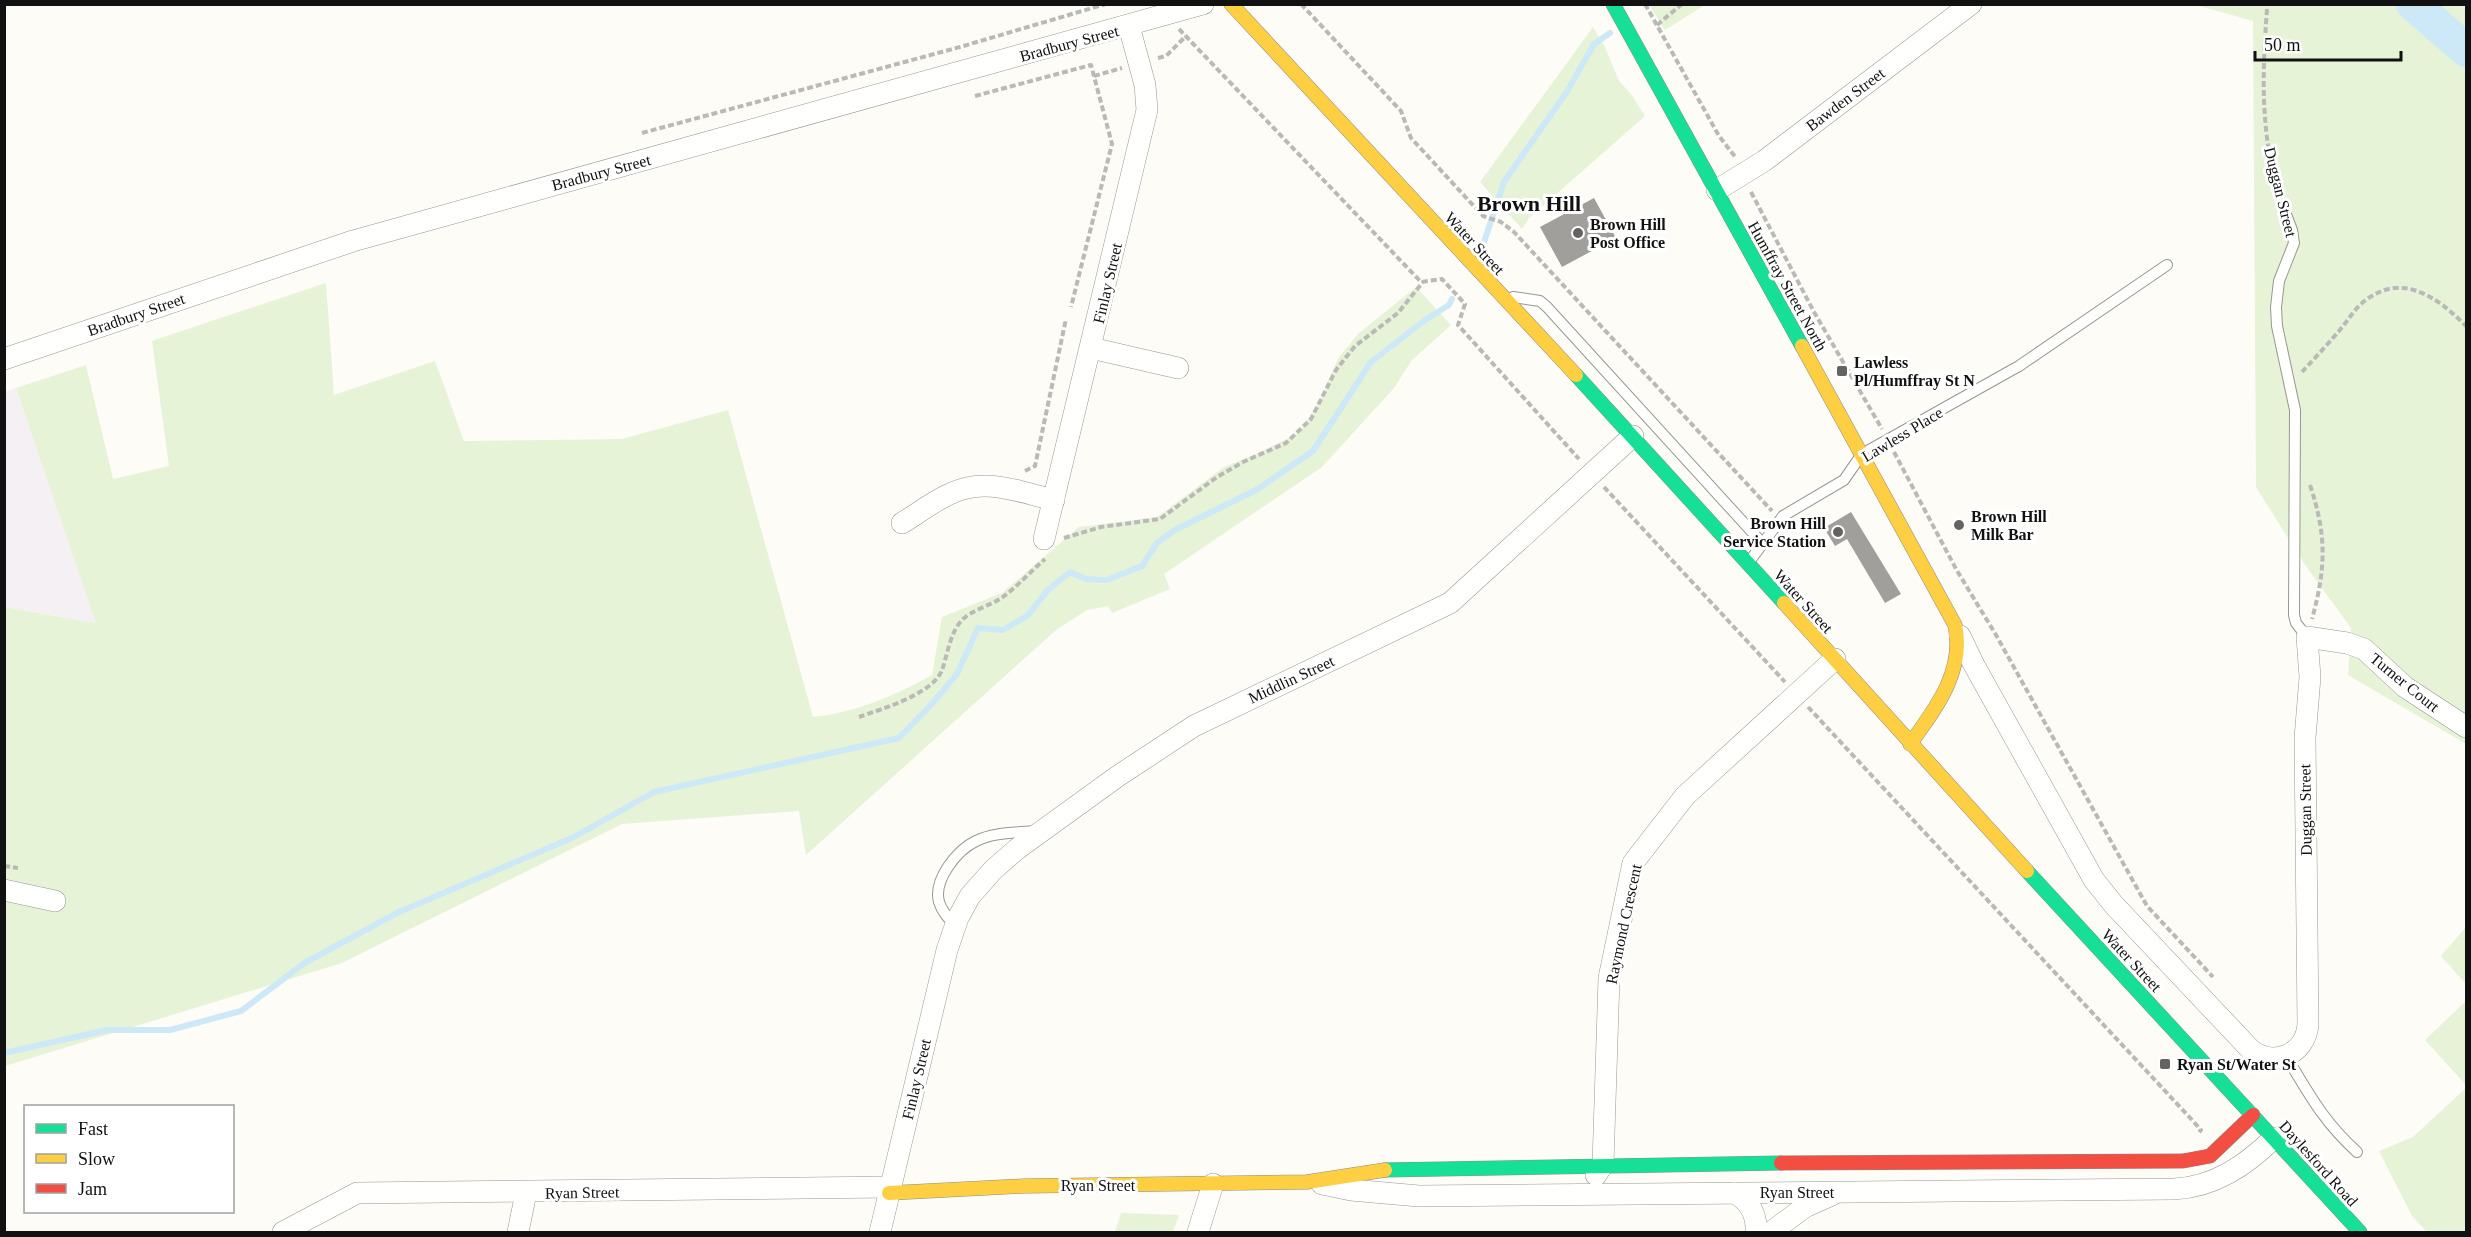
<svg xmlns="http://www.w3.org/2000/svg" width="2471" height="1237" viewBox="0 0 2471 1237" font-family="Georgia,serif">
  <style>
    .industrial { fill: #f5f0f3 }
    .green { fill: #e7f3d7 }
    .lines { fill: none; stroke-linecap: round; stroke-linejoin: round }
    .stream { stroke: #cde8f7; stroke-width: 6 }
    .river { stroke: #cde8f7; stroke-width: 34 }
    .building { fill: #a19f9c }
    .lane-casing { stroke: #979795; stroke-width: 12 }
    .street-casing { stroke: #979795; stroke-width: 22 }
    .fast-casing { stroke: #8e8d8b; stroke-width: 15 }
    .slow-casing { stroke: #8e8d8b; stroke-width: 15 }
    .jam-casing { stroke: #8e8d8b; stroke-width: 15 }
    .path { stroke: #b9b9b8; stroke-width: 4; stroke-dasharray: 6 3; stroke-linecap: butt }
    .lane { stroke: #fffffe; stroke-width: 10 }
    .street { stroke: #fffffe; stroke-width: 21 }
    .fast { stroke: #16e098; stroke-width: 14 }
    .slow { stroke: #ffcf43; stroke-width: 14 }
    .jam { stroke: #f24e42; stroke-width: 14 }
    .poi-dot { fill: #646362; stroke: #fff; stroke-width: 2 }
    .labels { text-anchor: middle; stroke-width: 6; stroke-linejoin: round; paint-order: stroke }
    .street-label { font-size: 16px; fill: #111; stroke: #fff }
    .poi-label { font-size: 16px; font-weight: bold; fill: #111; stroke: #fff; text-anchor: start }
    .district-label { font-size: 22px; font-weight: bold; fill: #111; stroke: #fff }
  </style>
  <rect width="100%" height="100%" fill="#fdfcf7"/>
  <path class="industrial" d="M16,388L97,623L5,607L4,392Z"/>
  <g class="green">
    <path d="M1649,5H1705L1665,30Z"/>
    <path d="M2196,5H2466V744L2348,675L2351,628L2305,565L2256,487L2253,21Z"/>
    <path d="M1593,27L1605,47L1619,81L1631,94L1645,116L1529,218L1522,229L1480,182Z"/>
    <path d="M326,283L334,395L435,361L464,441L622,439L728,410L813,717C855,713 896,695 932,675L942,617L1002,593L1079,527L1157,517L1224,467L1256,454L1299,433L1317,405L1339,357L1358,334L1416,287L1451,325L1412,360L1394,388L1322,467L1164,574L1170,589L1112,613L1108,606L1087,610L1056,630L806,855L799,811L622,824L342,963L5,1066L4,607L96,623L16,388L86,365L113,479L169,466L152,341Z"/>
    <path d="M2466,927V984L2441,956Z"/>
    <path d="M2466,1001V1085L2425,1040Z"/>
    <path d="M2466,1088V1232H2427L2412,1216L2379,1151L2413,1137Z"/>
    <path d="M1121,1213L1179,1215L1173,1232H1115Z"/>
  </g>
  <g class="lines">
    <g class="stream">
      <path d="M1482,248L1504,182L1568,90L1594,44L1610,33"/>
      <path d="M4,1053L107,1030H170L241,1011L306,962L399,912L574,837L654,792L899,738L931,705L957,674L978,628L1003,630L1027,616L1048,590L1070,572L1086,579L1107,580L1142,566L1157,543L1175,530L1258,489L1313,451L1371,362L1425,320L1449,305L1452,299"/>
    </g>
    <path class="river" d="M2413,4L2466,50"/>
  </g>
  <g class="building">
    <path d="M1594,198L1616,238L1562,267L1540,227Z"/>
    <path d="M1851,512L1901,594L1885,603L1847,539L1835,546L1824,528Z"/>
  </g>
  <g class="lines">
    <defs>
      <g id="lane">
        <path d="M2285,212L2292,230L2294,243L2279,281L2276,307L2277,326L2295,410L2294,615L2296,623L2307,637"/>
        <path d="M1513,297L1540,301L1547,307L1763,544"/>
        <path d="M1749,562L1783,516L1844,480L1862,454L2019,366L2167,265"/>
        <path d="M955,925C949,919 942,912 939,902C933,880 957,850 976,841C994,832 1015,833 1035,831"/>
        <path d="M2286,1056C2309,1094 2323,1121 2357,1152"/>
      </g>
      <g id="street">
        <path d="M1717,190L1764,161L1971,4"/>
        <path d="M1091,348L1178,368"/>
        <path d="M4,359L353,241L1203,4"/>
        <path d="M902,523C922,511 944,493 967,488C995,481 1027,494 1054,500"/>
        <path d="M1044,539L1147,110L1145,85L1129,26"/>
        <path d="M1960,636L1974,665L2094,880L2114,905L2251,1050C2274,1067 2305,1055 2308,1025L2305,738L2310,677L2307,637L2347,643L2364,649L2405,687L2466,727"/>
        <path d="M4,890L55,901"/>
        <path d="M1596,1175L1603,1164L1609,978L1633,863L1685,796L1835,659"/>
        <path d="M1322,1184L1351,1190L1419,1196L2174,1189C2215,1187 2246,1165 2274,1138"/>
        <path d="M1734,1193C1750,1201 1757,1215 1756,1232"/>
        <path d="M283,1232L357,1193L890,1187"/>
        <path d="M518,1232L526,1193"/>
        <path d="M880,1232L947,950L958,918L970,896L993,870L1017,849L1118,776L1194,726L1450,603L1633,436"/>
        <path d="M1198,1232L1213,1184"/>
        <path d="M1771,1232L1805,1207L1832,1195"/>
      </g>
      <g id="fast">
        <path d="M1613,4L1802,346"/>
        <path d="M1576,375L1784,603"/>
        <path d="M2027,871L2360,1232"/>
        <path d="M1385,1170L1781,1163"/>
      </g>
      <g id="slow">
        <path d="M1231,4L1576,375"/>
        <path d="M1802,346L1955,625C1965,671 1936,708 1910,744"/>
        <path d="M1784,603L2027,871"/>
        <path d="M889,1193L1024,1186L1307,1182L1385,1170"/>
      </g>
      <path id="jam" d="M1781,1163L2183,1161L2210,1156L2253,1115"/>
    </defs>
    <use href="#lane" class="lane-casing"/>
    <use href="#street" class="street-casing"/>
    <use href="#fast" class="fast-casing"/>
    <use href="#slow" class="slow-casing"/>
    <use href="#jam" class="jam-casing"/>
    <g class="path">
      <path d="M1301,4L1401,111L1411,138L1483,216L1501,222L1514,232L1772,511"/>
      <path d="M1645,4L1719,136L1736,158"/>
      <path d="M2267,9C2262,77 2260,135 2281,201"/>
      <path d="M1657,25L1682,4"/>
      <path d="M1179,29L1421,282L1442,279L1465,304L1458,325L1579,459"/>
      <path d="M1158,58L1166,56L1186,36"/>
      <path d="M1094,76L1122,68"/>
      <path d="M975,96L1091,65L1112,144L1071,307"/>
      <path d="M642,133L960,47L1106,4"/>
      <path d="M1751,192L1814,312L1882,429"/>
      <path d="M2302,372C2314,359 2327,345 2339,331C2347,322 2353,311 2362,303C2401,270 2437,297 2466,326"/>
      <path d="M1894,452L1956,569L1996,635L2147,906L2213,977"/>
      <path d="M1025,471L1035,466L1066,319"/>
      <path d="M2310,485C2327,536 2326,568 2312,619"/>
      <path d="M1604,487L1785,682"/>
      <path d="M1064,538L1101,527L1160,519L1217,477L1243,462L1286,443L1311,419L1336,370L1347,356L1355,346L1398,313L1423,282"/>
      <path d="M1808,707L2193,1121L2201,1130L2199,1132"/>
      <path d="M859,717C882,709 933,694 942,670C948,653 950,632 963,619C973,610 988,606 1000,599C1016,588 1030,572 1045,559"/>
      <path d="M4,866L18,868"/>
    </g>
    <use href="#lane" class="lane"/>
    <use href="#street" class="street"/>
    <use href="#fast" class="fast"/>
    <use href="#slow" class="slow"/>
    <use href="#jam" class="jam"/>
  </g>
  <g class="poi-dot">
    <circle cx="1578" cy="233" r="6"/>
    <rect x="1836" y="365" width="12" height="12" rx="3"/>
    <circle cx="1959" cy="525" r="6"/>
    <circle cx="1838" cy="532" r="6"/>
    <rect x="2159" y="1058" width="12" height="12" rx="3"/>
  </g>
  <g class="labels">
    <g class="street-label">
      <text transform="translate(1069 43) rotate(-15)" y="6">Bradbury Street</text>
      <text transform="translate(1845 99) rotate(-37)" y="6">Bawden Street</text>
      <text transform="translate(601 172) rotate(-15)" y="6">Bradbury Street</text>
      <text transform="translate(2281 192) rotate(76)" y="6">Duggan Street</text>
      <text transform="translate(1475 243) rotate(47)" y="6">Water Street</text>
      <text transform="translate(1107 283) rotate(-77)" y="6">Finlay Street</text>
      <text transform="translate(1788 286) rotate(61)" y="6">Humffray Street North</text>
      <text transform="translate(136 314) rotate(-19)" y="6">Bradbury Street</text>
      <text transform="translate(1902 434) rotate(-31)" y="6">Lawless Place</text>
      <text transform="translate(1804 601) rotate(48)" y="6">Water Street</text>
      <text transform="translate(1291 679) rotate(-25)" y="6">Middlin Street</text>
      <text transform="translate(2405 682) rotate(39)" y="6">Turner Court</text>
      <text transform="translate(2305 810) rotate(-91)" y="6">Duggan Street</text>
      <text transform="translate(1623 924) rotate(-78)" y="6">Raymond Crescent</text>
      <text transform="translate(2132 960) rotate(47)" y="6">Water Street</text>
      <text transform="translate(916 1079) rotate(-77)" y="6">Finlay Street</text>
      <text transform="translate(2319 1163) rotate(48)" y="6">Daylesford Road</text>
      <text x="1098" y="1191">Ryan Street</text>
      <text transform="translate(582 1192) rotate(-1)" y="6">Ryan Street</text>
      <text x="1797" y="1198">Ryan Street</text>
    </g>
    <g class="poi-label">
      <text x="1590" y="230">Brown Hill<tspan x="1590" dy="18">Post Office</tspan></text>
      <text x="1854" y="368">Lawless<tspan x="1854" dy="18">Pl/Humffray St N</tspan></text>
      <text x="1971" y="522">Brown Hill<tspan x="1971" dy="18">Milk Bar</tspan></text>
      <text x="1826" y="529" text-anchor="end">Brown Hill<tspan x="1826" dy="18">Service Station</tspan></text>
      <text x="2177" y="1070">Ryan St/Water St</text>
    </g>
    <g class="district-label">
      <text x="1529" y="211">Brown Hill</text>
    </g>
  </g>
  <rect width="2471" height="1237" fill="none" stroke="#111111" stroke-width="12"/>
  <rect x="24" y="1105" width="210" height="108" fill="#ffffff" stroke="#a0a0a0" stroke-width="1.5"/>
  <rect x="36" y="1124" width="30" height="9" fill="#16e098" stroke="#a0a0a0" stroke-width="1.5"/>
  <text x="78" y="1135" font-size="18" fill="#111111">Fast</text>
  <rect x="36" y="1154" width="30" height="9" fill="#ffcf43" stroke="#a0a0a0" stroke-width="1.5"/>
  <text x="78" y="1165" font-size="18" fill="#111111">Slow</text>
  <rect x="36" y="1184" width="30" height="9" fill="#f24e42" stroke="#a0a0a0" stroke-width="1.5"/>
  <text x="78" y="1195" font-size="18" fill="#111111">Jam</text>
  <path d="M2255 51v9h146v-9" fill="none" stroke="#111111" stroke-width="3"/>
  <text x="2264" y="51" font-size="18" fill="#111111" stroke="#ffffff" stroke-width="4.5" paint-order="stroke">50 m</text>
</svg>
